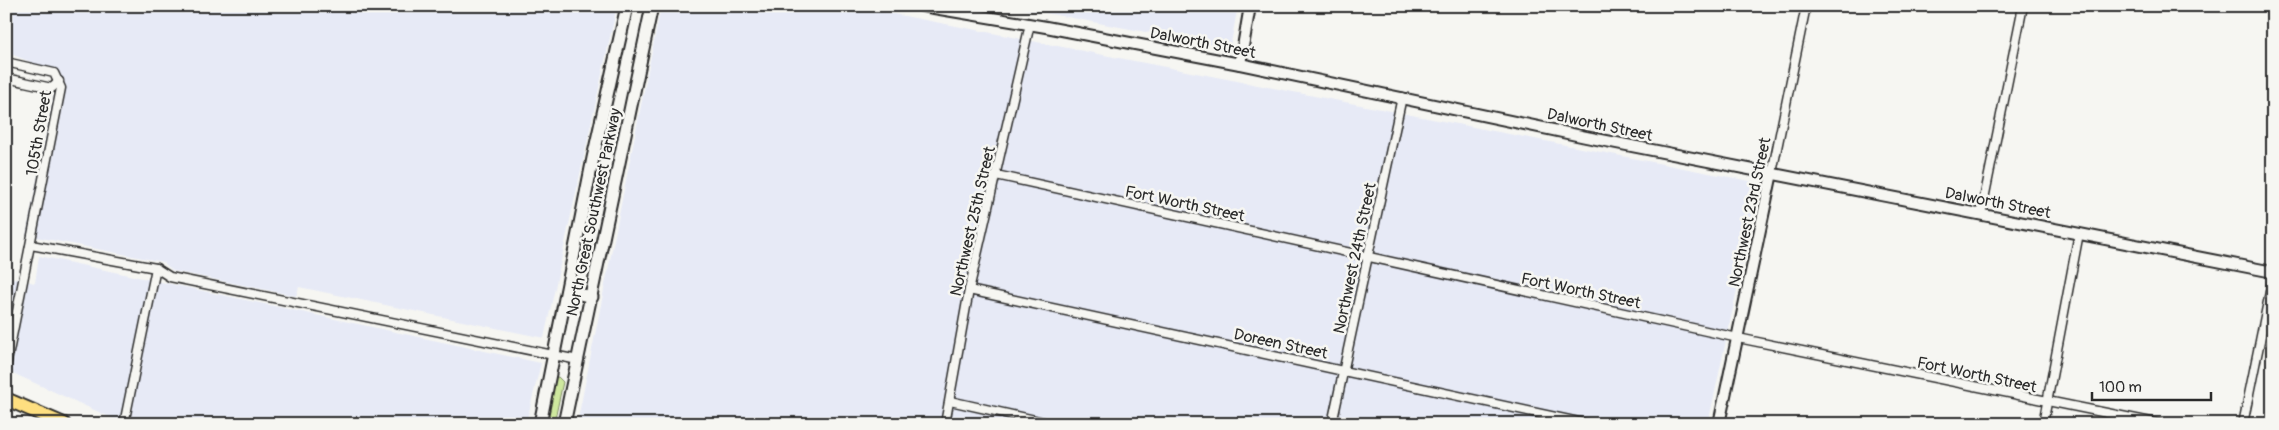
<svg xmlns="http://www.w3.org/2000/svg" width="2279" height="430" viewBox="0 0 2279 430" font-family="Pangolin,sans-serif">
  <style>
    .built { fill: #e7eaf6 }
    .green { fill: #cee89e; stroke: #7c8a64 }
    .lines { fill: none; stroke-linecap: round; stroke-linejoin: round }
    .minor-casing { stroke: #2b2b2b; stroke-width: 11 }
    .tertiary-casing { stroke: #2b2b2b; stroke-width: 14 }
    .secondary-casing { stroke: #2b2b2b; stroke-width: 15 }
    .primary-casing { stroke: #2b2b2b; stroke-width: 16 }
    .minor { stroke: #f6f6f2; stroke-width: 8 }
    .tertiary { stroke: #f6f6f2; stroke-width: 10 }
    .secondary { stroke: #f6f6f2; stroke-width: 11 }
    .primary { stroke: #fedf80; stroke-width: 12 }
    .labels { text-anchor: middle; stroke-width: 5; stroke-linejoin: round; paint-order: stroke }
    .street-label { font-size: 16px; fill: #2b2b2b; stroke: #f6f6f2 }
  </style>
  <rect width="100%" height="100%" fill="#f6f6f2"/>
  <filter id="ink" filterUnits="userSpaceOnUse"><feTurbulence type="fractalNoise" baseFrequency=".02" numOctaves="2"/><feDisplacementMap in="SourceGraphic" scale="10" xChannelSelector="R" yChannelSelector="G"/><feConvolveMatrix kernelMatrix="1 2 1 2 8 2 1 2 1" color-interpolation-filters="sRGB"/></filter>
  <g filter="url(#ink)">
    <g class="built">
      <path d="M6,6H617L544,338L299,287L296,296L173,271L163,262L26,235L58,73L6,52Z"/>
      <path d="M661,6H853L1760,183L1708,424H577Z"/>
      <path d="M1009,6H1238L1230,48Z"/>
      <path d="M39,256L541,363L526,424H125L6,370V277L35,283Z"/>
    </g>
    <path class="green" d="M558,377L563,382L554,424H543L554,378Z"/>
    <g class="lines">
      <defs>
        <g id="minor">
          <path d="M6,62L54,73L61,88L6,367"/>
          <path d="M6,78L52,88L59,81"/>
          <path d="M1772,173L1806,6"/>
          <path d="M996,175L1738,338L2161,424"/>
          <path d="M1981,214L2023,6"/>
          <path d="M31,245L156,268L170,277L578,360"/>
          <path d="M969,290L1588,424"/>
          <path d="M950,401L1053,424"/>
          <path d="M124,424L156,268"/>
          <path d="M945,424L969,290L1030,24"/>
          <path d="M1332,424L1402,97"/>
          <path d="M2043,424L2079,233"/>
          <path d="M2243,424L2273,277"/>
        </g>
        <g id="tertiary">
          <path d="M922,6L1046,27L1240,64L1586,137L2273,272"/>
          <path d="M1240,64L1250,6"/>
          <path d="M1719,424L1772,173"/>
        </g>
        <g id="secondary">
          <path d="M567,291L592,297"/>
          <path d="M540,424L593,158L627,6"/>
          <path d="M564,424L652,6"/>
        </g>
        <path id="primary" d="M6,399L64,424"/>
      </defs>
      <use href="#minor" class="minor-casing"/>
      <use href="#tertiary" class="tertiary-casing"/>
      <use href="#secondary" class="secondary-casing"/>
      <use href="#primary" class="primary-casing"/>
      <use href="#minor" class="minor"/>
      <use href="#tertiary" class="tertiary"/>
      <use href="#secondary" class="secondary"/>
      <use href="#primary" class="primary"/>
    </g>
  </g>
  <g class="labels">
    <g class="street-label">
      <text transform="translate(1203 42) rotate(11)" y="6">Dalworth Street</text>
      <text transform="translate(1600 124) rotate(12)" y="6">Dalworth Street</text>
      <text transform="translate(38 133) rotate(-80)" y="6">105th Street</text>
      <text transform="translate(1998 202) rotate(11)" y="6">Dalworth Street</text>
      <text transform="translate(1185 203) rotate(12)" y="6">Fort Worth Street</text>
      <text transform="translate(593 212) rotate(-78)" y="6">North Great Southwest Parkway</text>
      <text transform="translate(1749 212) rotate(-78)" y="6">Northwest 23rd Street</text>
      <text transform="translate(972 221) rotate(-77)" y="6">Northwest 25th Street</text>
      <text transform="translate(1354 258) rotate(-78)" y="6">Northwest 24th Street</text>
      <text transform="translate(1581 290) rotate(12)" y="6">Fort Worth Street</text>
      <text transform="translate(1281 343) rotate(12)" y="6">Doreen Street</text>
      <text transform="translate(1977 374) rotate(12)" y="6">Fort Worth Street</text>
    </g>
  </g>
  <rect width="2279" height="430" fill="none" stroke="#f6f6f2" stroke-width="25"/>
  <rect x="12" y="12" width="2254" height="405" fill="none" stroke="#2b2b2b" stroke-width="2" filter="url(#ink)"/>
  <path d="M2092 392v8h119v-8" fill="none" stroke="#2b2b2b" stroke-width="2.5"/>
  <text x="2099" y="392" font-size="15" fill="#2b2b2b" stroke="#f6f6f2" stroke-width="4" paint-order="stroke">100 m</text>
</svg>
